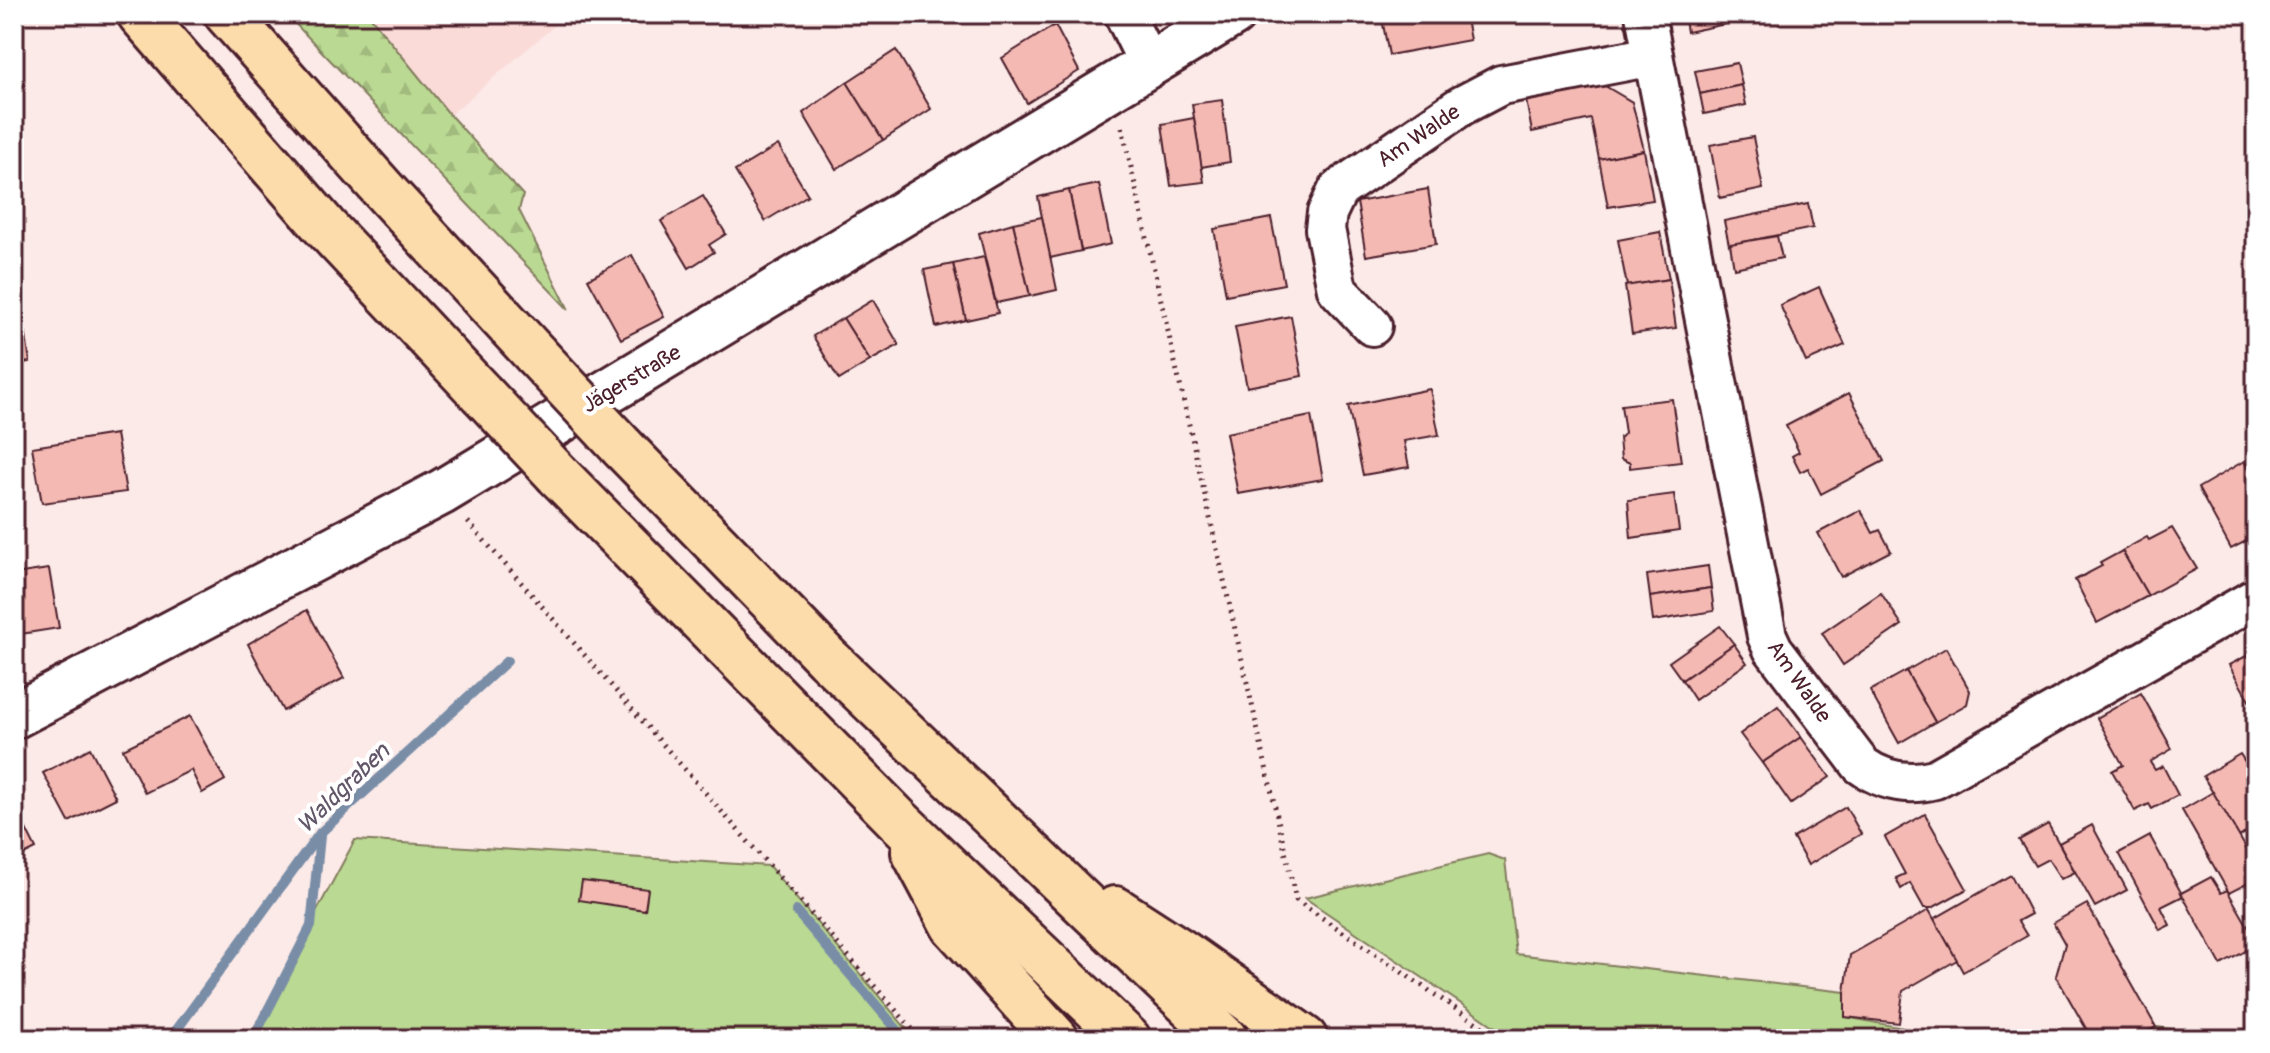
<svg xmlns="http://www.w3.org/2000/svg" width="2270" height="1053" viewBox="0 0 2270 1053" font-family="Pangolin,sans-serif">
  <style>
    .built { fill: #fadbd8 }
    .green { fill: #bad992; stroke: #827c5e; stroke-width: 2 }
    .forest { fill: url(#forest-firs); stroke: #827c5e; stroke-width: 2 }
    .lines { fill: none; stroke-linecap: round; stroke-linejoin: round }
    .stream { stroke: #798da7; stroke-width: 10 }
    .building { fill: #f4b9b3; stroke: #4a1f2b; stroke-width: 2 }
    .minor-casing { stroke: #4a1f2b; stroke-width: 44 }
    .tertiary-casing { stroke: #4a1f2b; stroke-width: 50 }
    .motorway-casing { stroke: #4a1f2b; stroke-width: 50 }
    .path { stroke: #4a1f2b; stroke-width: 5; stroke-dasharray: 2 6; stroke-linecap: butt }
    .minor { stroke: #fff; stroke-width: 38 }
    .tertiary { stroke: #fff; stroke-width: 44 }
    .motorway { stroke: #fddcac; stroke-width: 44 }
    .motorway-bridge-casing { stroke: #4a1f2b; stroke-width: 50; stroke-linecap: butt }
    .motorway-bridge { stroke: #fddcac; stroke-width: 44 }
    .labels { text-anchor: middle; stroke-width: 8; stroke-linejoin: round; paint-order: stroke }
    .street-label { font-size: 22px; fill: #4a1f2b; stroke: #fff }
    .water-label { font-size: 24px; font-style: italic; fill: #625669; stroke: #fff }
  </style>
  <defs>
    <pattern id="forest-firs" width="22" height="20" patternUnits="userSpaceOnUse" patternTransform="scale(2)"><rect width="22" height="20" fill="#bad992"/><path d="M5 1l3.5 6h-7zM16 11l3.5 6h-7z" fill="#a1ba7e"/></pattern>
  </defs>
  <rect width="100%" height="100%" fill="#fceae8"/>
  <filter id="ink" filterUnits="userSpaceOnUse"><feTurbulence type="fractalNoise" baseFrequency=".0125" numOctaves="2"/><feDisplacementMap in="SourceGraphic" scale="16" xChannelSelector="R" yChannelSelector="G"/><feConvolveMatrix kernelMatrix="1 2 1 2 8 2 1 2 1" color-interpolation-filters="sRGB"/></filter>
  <g filter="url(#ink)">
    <path class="built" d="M368,14H568L450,115Z"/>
    <g class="green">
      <path d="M355,840L769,866L915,1039H248Z"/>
      <path d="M1488,854L1505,860L1516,954L1845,992L1846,1017L1960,1039H1513L1305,898Z"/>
      <path d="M2156,1027L2256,1039H2133Z"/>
    </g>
    <path class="forest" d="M286,14H368L450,115L523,195L519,210L569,310Z"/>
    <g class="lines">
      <g class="stream">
        <path d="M796,911L905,1039"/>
        <path d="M170,1039L320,833L507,661"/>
        <path d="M253,1039L311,926L320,836"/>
      </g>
    </g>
    <g class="building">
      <path d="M1381,14H1465L1470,40L1389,55Z"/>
      <path d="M1684,14H1738L1740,21L1687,32Z"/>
      <path d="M1055,25L1079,71L1027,103L1002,58Z"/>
      <path d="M896,50L931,109L883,140L847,82Z"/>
      <path d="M1737,63L1742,85L1700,94L1695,71Z"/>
      <path d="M847,82L883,140L836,169L803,113Z"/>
      <path d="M1742,85L1746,105L1704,114L1700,94Z"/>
      <path d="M1605,86L1632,102L1644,150L1599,159L1591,119L1532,132L1526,100Z"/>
      <path d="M1222,100L1230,162L1201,167L1192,104Z"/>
      <path d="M1194,118L1204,182L1171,186L1162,124Z"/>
      <path d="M1753,137L1763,189L1720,198L1710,145Z"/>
      <path d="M778,145L808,195L765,221L735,171Z"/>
      <path d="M1644,150L1653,200L1608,207L1599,159Z"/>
      <path d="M1099,184L1111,244L1081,251L1069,190Z"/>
      <path d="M1428,189L1436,244L1366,256L1357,202Z"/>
      <path d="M1069,190L1081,251L1050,258L1038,197Z"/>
      <path d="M703,196L726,234L709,245L714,252L689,268L661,221Z"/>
      <path d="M1808,204L1813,228L1729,245L1724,221Z"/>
      <path d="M1042,217L1057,290L1030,296L1013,223Z"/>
      <path d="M1271,218L1284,284L1226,295L1214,229Z"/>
      <path d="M1013,223L1030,296L996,303L979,233Z"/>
      <path d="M1660,232L1669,279L1627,286L1618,240Z"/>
      <path d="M1777,236L1782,258L1734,268L1730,244Z"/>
      <path d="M632,255L664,317L621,339L588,279Z"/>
      <path d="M984,257L998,313L966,320L953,264Z"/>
      <path d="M953,264L966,320L936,327L924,270Z"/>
      <path d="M1669,279L1676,328L1632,334L1625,286Z"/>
      <path d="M1819,287L1845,345L1806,362L1780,305Z"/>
      <path d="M873,300L899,345L870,361L843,318Z"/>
      <path d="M21,304L30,362L14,364V305Z"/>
      <path d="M1291,316L1302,376L1247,387L1235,327Z"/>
      <path d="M843,318L870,361L839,380L813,336Z"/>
      <path d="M1430,389L1439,435L1404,441L1409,467L1363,475L1348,406Z"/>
      <path d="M1849,393L1884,461L1821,494L1808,468L1800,472L1792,456L1799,452L1786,426Z"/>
      <path d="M1672,399L1681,462L1630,468V463L1621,459L1619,438L1625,433L1621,405Z"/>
      <path d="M1311,416L1323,479L1238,494L1226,433Z"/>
      <path d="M116,434L126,492L42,503L32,447Z"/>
      <path d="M2244,461L2256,482V536L2231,549L2198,488Z"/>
      <path d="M1674,494L1679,531L1631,538L1628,500Z"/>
      <path d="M1861,510L1873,533L1880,530L1891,551L1841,577L1818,533Z"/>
      <path d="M2172,528L2197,569L2148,596L2122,551L2147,537L2149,540Z"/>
      <path d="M2122,551L2148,596L2097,623L2075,580L2102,566L2100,563Z"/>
      <path d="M1708,566L1711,588L1650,597L1647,575Z"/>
      <path d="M49,569L59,628L14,635V574Z"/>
      <path d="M1711,588L1714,611L1653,621L1650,597Z"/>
      <path d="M1881,593L1902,625L1843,665L1822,633Z"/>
      <path d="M307,610L344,678L283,711L248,644Z"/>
      <path d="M1720,626L1734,644L1682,680L1669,662Z"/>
      <path d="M1734,644L1747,663L1695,700L1682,680Z"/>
      <path d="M1946,648L1970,691L1967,704L1935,722L1906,671Z"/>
      <path d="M2256,651V713L2229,665Z"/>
      <path d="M1906,671L1935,722L1899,743L1870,691Z"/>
      <path d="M2141,693L2172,749L2150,762L2155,770L2163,766L2178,795L2152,809L2149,804L2135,811L2112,771L2123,765L2097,718Z"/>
      <path d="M1778,706L1801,737L1762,763L1740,734Z"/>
      <path d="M190,716L225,780L202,793L191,770L145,793L123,749Z"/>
      <path d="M1801,737L1830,777L1791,804L1762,763Z"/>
      <path d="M90,748L116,798L69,822L43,773Z"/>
      <path d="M2240,754L2256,779V791L2248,794L2256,812V826L2239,837L2203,776Z"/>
      <path d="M2213,792L2256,865V879L2229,893L2182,810Z"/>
      <path d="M14,805L36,849L14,860Z"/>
      <path d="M1846,807L1861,834L1808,865L1793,838Z"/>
      <path d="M1925,814L1967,889L1932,908H1924L1910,883L1901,889L1896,878L1905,874L1885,837Z"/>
      <path d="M2048,824L2075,872L2061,879L2048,859L2035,866L2019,840Z"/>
      <path d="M2092,825L2127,890L2095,907L2059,843Z"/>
      <path d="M2150,836L2183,896L2161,907L2170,925L2160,930L2119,853Z"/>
      <path d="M2011,875L2031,914L2018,921L2027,936L1963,972L1934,919Z"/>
      <path d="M2211,877L2221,893L2227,890L2256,940V945L2221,965L2181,893Z"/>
      <path d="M582,881L648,889L645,910L579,900Z"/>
      <path d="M2087,904L2156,1027L2133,1039H2092L2056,976L2065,944L2053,923Z"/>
      <path d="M1929,910L1957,960L1903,991L1899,1023L1845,1017V992L1850,955Z"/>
    </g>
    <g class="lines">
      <defs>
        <g id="minor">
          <path d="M1124,14L1149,65"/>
          <path d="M1645,14L1767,636L1773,649L1861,765C1883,781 1908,786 1935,779L2256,598"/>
          <path d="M1372,326L1337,289L1325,229L1327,213L1338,190L1461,106L1501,85L1653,56"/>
        </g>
        <path id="tertiary" d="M14,716L442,492L1233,14"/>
        <g id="motorway">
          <path d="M140,14L324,226L481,393"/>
          <path d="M227,14L388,195L536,355"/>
          <path d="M622,447L827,658L1225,1039"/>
          <path d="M558,475L896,818L1128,1039"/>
          <path d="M914,852L953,925L1056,1039"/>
          <path d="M1115,909L1183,953L1305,1039"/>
        </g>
      </defs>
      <use href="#minor" class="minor-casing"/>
      <use href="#tertiary" class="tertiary-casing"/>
      <use href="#motorway" class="motorway-casing"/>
      <g class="path">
        <path d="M1122,127L1296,900L1500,1039"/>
        <path d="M468,522L921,1039"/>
      </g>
      <use href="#minor" class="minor"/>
      <use href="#tertiary" class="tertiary"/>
      <use href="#motorway" class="motorway"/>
      <defs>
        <g id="motorway-bridge">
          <path d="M536,355L622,447"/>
          <path d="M481,393L558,475"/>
        </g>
      </defs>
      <use href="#motorway-bridge" class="motorway-bridge-casing"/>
      <use href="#motorway-bridge" class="motorway-bridge"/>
    </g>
  </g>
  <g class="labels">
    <g class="street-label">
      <text transform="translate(1418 135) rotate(-34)" y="8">Am Walde</text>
      <text transform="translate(631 378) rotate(-31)" y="8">Jägerstraße</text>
      <text transform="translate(1800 681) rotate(55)" y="8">Am Walde</text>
    </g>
    <g class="water-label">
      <text transform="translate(343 788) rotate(-44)" y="8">Waldgraben</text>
    </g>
  </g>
  <rect width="2270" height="1053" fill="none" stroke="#fff" stroke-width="48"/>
  <rect x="24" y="24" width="2222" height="1005" fill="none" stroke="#4a1f2b" stroke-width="3" filter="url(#ink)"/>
</svg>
